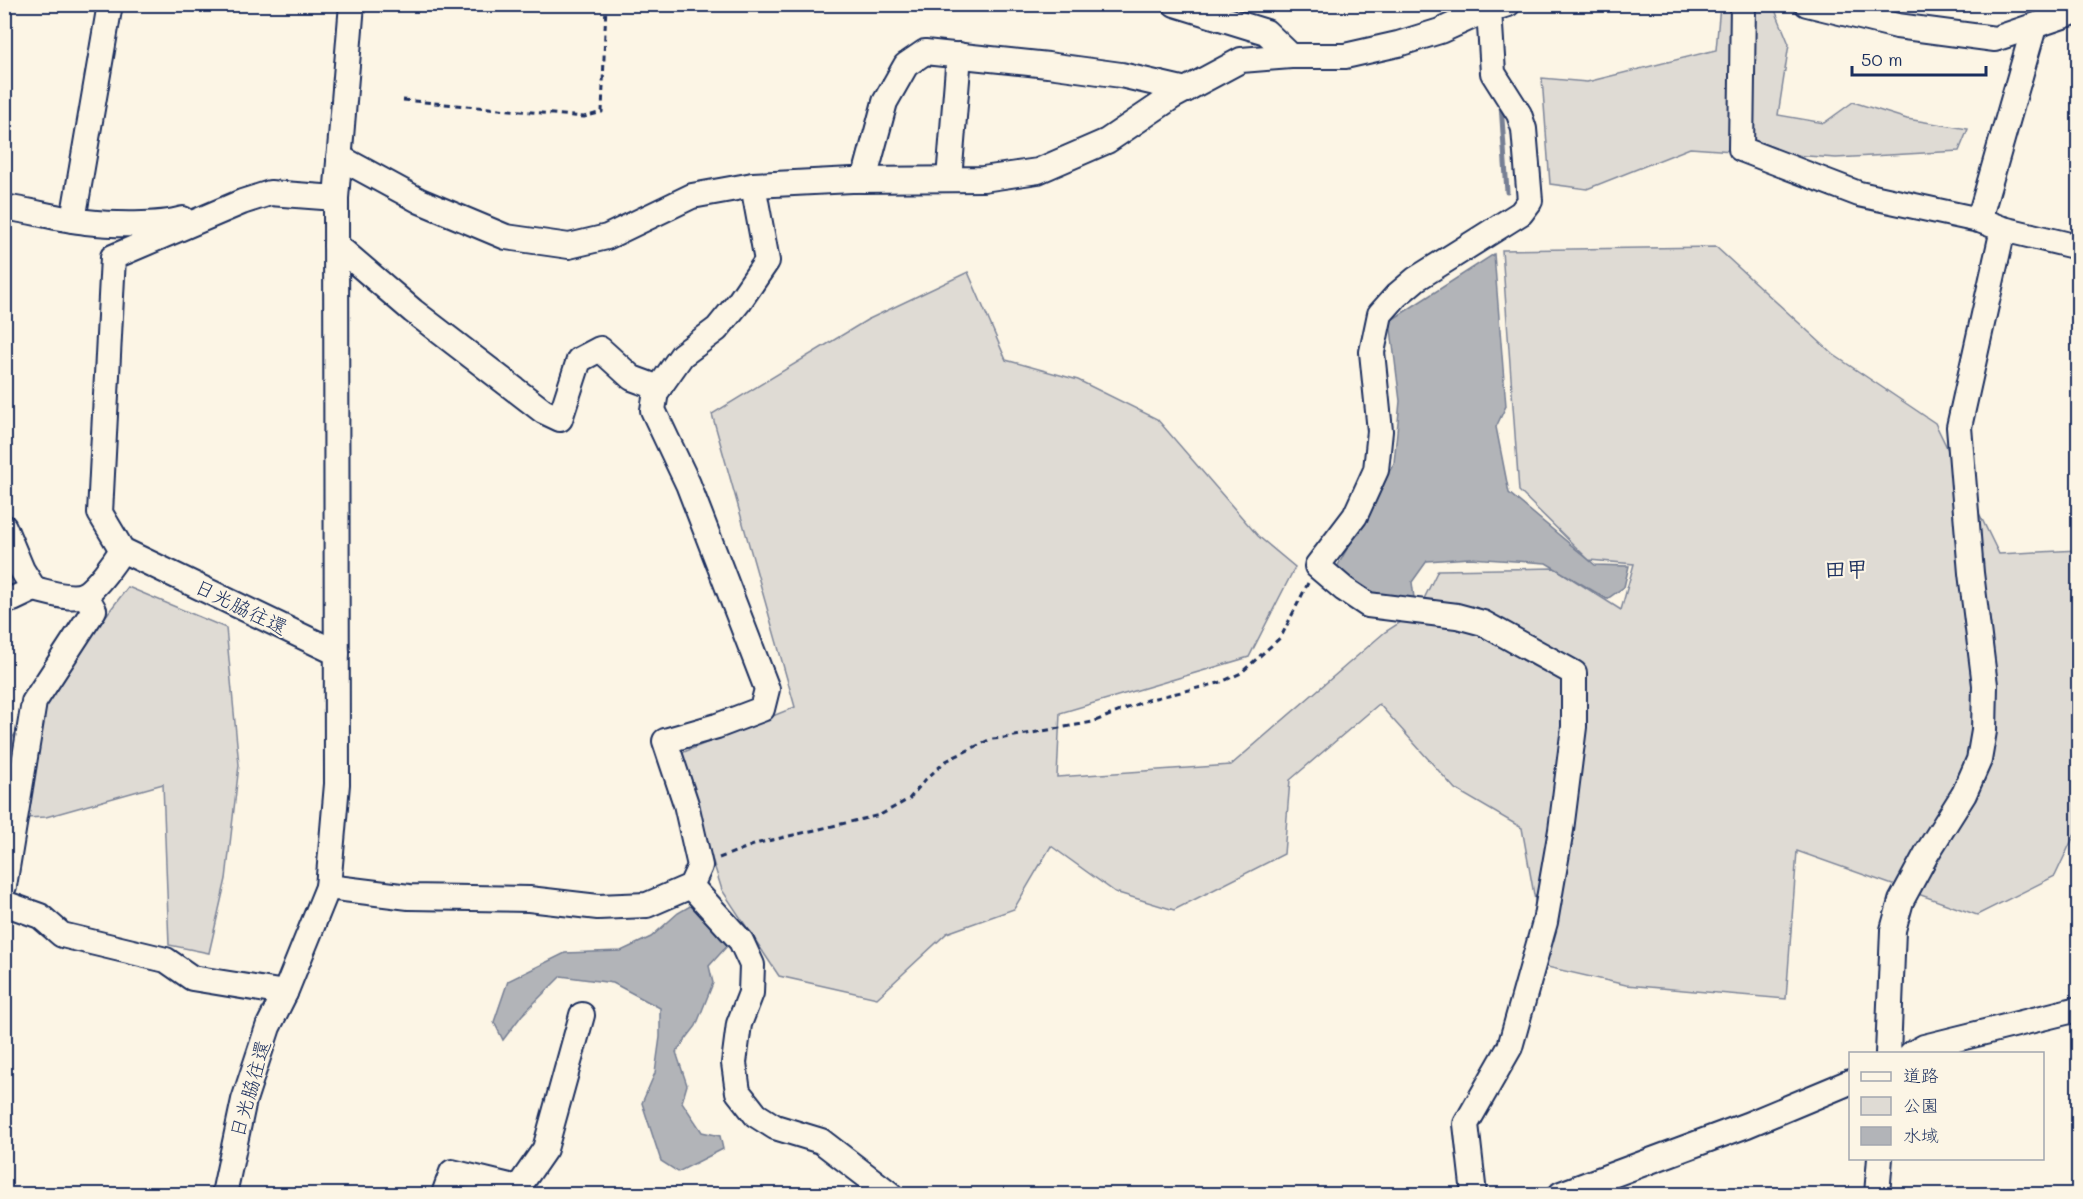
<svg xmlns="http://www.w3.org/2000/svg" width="2083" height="1199" viewBox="0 0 2083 1199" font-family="Mali,'Klee One',sans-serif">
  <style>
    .green { fill: #dfdbd4; stroke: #7d8599; stroke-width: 1.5 }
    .water { fill: #b2b4b8; stroke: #767f94; stroke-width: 1.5 }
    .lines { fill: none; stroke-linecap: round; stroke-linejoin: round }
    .stream { stroke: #767f94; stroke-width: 5 }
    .minor-casing { stroke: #1b2f5e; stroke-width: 28 }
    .path { stroke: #1b2f5e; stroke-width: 3; stroke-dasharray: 6 4.5; stroke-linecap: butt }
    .minor { stroke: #fcf5e5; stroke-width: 24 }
    .labels { text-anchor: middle; stroke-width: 4.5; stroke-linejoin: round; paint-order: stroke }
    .street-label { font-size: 20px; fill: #1b2f5e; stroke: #fcf5e5 }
    .quarter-label { font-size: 22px; font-weight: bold; fill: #1b2f5e; stroke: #fcf5e5 }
  </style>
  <rect width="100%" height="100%" fill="#fcf5e5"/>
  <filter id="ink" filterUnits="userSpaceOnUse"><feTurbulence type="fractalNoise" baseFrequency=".0167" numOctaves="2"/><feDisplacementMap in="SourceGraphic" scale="12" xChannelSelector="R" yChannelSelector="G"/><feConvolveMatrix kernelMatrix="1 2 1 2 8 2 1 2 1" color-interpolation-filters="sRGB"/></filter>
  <g filter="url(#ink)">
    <g class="green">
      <path d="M1720,5H1773L1789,44L1778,115L1824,123L1853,102L1907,119L1968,129L1959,151L1836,158L1690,148L1587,189L1550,184L1542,78L1587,82L1716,50Z"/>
      <path d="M1716,247L1834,355L1935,423L1999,554L2078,550V827L2055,876L1977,915L1797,851L1786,999L1626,985L1547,967L1522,828L1455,789L1379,704L1290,780L1284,854L1174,910L1115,892L1051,846L1014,909L947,933L877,998L779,976L722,890L679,754L795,707L712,414L867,320L968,272L1006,360L1078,380L1157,419L1258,536L1295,567L1249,657L1060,713L1057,777L1231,765L1385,632L1418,611L1438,570L1555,568L1621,610L1634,564L1589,560L1519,491L1502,250Z"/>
      <path d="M128,587L226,628L239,765L226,879L209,953L169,945L163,784L46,817L5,819V747Z"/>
    </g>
    <g class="water">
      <path d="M1494,254L1506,406L1496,427L1509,493L1595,565L1629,566L1624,587L1607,599L1546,563L1470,558L1427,561L1412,582L1414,598L1371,594L1336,569L1394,463L1400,401L1390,321Z"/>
      <path d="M692,905L728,945L709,966L713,983L696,1026L676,1052L687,1085L682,1102L702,1132L720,1136L723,1149L678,1172L661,1161L642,1103L655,1073L660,1037V1008L613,983L561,976L522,1015L503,1040L494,1022L508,981L565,953L621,951L651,937L678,913Z"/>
    </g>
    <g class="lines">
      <path class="stream" d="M1501,104L1507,192"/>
      <defs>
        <g id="minor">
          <path d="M1175,4L1266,32L1291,56"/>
          <path d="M1743,4L1741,149L1859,194L1979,220L2003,229L2078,247"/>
          <path d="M1807,4L1897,26L1995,39L2078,11"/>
          <path d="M339,157L420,201L506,237L569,246L607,237L692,196L753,185L852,180L983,179L1038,171L1107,141L1172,97L1241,60L1291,56H1345L1398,44L1440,31L1482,12L1508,4"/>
          <path d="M949,179L959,55"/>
          <path d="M864,180L885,102L906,65L925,52L1048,65L1121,75L1186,90"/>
          <path d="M336,198L270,193L242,202L113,257L100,513L122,550L337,653"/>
          <path d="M4,207C32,211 59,219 86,222C112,225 159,226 183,219"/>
          <path d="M73,220L110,4"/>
          <path d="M1979,220L2034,27"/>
          <path d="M336,245L413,311L543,411L560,419L579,360L600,349L632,378L659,388"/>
          <path d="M4,527L22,570L34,589C48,592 71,601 85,594C97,587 115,561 122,550"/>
          <path d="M4,598L13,599L34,589"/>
          <path d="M4,886L34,702L94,610L85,594"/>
          <path d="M691,886L741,941L752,965L751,993L739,1024L734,1063L738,1092L756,1115L775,1127L821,1141L890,1194"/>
          <path d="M328,887L409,897L529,899L598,907L647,905L691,886L700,866L686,804L665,741L717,726L762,709L767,689L688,484L653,410L656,392L682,355L717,329L739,302L767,261L753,185"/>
          <path d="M4,903L40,916L62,935L166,960L192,978L285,993"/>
          <path d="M1888,1054L1893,930L1901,901L1927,853L1964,794L1979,760L1984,731L1985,685L1971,573L1959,427L2003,229"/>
          <path d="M1911,1054L1924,1047L2078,1009"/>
          <path d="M224,1194L244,1100L268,1027L285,993L328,887L337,784L336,198L352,4"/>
          <path d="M444,1194L452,1172L518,1188L545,1149L582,1015"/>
          <path d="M1474,1194L1466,1124L1510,1047L1545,922L1561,830L1574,727V673L1483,623L1457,616L1368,605L1344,589L1317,566L1355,516L1376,470L1380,431L1372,352L1380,314L1396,296L1416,279L1521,213L1530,201L1524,129L1519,114L1493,73L1489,10"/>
          <path d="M1561,1194L1747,1125L1850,1082"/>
          <path d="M1877,1194L1880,1158"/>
        </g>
      </defs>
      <use href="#minor" class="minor-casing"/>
      <g class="path">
        <path d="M403,100L584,117L602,112L606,4"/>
        <path d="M719,858L759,843L880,815L909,799L925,780L946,761L991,739L1004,738L1093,722L1147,700L1219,683L1241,673L1281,637L1308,583"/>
      </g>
      <use href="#minor" class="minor"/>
    </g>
  </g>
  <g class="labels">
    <g class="street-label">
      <text transform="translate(241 607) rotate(26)" y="7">日光脇往還</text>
      <text transform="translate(250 1089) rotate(-74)" y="7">日光脇往還</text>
    </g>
    <g class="quarter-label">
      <text x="1846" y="577">田甲</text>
    </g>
  </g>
  <rect width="2083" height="1199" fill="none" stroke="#fcf5e5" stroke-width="24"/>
  <rect x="12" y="12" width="2059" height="1175" fill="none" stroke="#1b2f5e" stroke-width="2" filter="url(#ink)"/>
  <rect x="1849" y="1052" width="195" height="108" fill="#fcf5e5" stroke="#a2a6af" stroke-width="1.5"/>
  <rect x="1861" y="1072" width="30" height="9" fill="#fcf5e5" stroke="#a2a6af" stroke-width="1.5"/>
  <text x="1903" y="1082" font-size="18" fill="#1b2f5e">道路</text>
  <rect x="1861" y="1097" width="30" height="18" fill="#dfdbd4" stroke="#a2a6af" stroke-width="1.5"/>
  <text x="1903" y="1112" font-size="18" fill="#1b2f5e">公園</text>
  <rect x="1861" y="1127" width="30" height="18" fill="#b2b4b8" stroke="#a2a6af" stroke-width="1.5"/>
  <text x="1903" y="1142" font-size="18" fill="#1b2f5e">水域</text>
  <path d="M1852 66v9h134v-9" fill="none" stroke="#1b2f5e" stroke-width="3"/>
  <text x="1861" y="66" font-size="18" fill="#1b2f5e" stroke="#fcf5e5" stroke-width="4.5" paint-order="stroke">50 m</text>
</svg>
